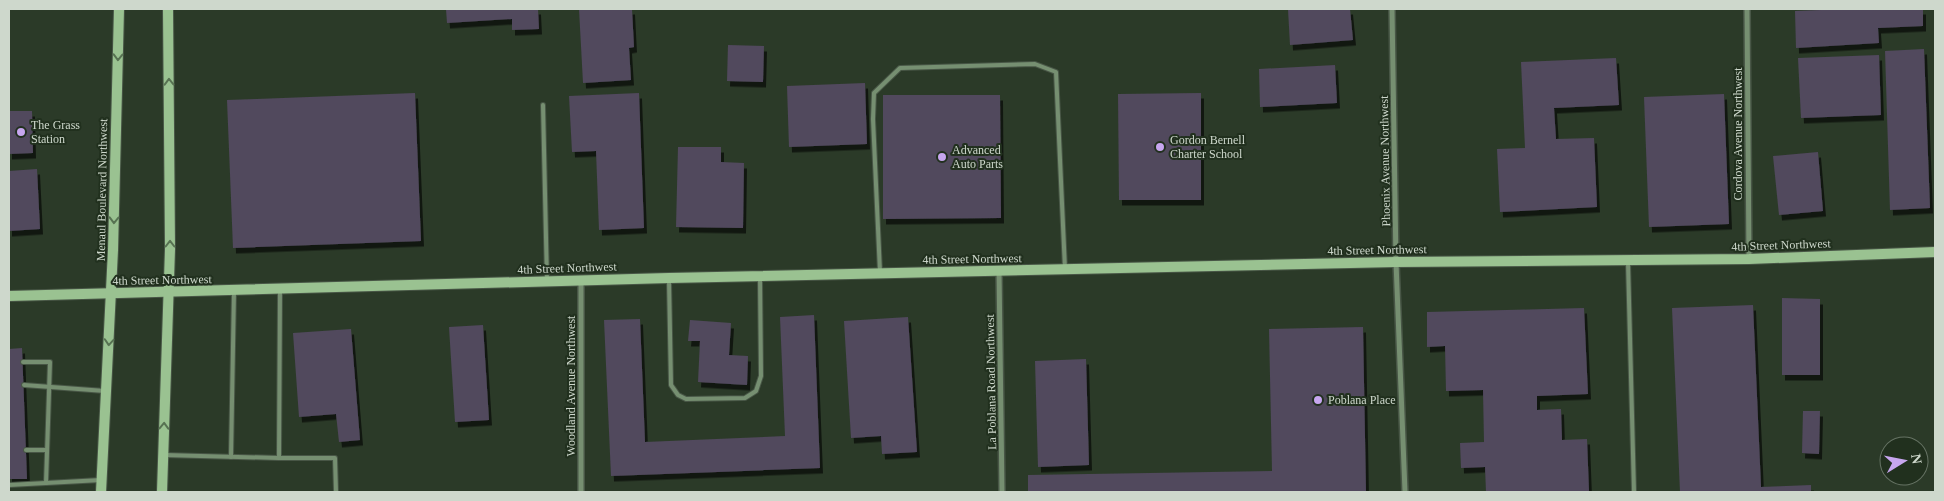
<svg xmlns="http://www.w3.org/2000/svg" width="1944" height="501" viewBox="0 0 1944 501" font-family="'Times New Roman',serif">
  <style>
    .building { fill: #51485d; filter: url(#shadow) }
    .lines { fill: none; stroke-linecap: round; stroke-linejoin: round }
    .service-casing { stroke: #485646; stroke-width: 6 }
    .minor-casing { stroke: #485646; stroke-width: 8 }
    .secondary-casing { stroke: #485646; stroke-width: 12 }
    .service { stroke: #768f71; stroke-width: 4 }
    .minor { stroke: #768f71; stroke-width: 5 }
    .secondary { stroke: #9ac291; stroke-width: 10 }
    .oneway { stroke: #577252 }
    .poi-dot { fill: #c7a6ef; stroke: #21301e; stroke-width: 2 }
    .labels { text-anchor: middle; stroke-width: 4; stroke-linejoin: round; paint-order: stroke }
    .poi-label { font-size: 12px; fill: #ced8cc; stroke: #21301e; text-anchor: start }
    .street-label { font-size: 12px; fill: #ced8cc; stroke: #21301e }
  </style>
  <defs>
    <filter id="shadow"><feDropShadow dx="3" dy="5.5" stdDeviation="0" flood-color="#0009"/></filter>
  </defs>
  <rect width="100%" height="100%" fill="#2b3a28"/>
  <g class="building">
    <path d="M446,9H538L539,29L512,30V19L447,23Z"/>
    <path d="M579,9H632L634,47L629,48L631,80L583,83Z"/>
    <path d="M1288,9H1350L1353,40L1290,45Z"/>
    <path d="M1846,9H1923V26L1878,28L1879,43L1796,48L1795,11Z"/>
    <path d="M728,45L764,46L763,82L727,81Z"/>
    <path d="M1924,49L1930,208L1890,210L1885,51Z"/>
    <path d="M1879,55L1881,115L1801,118L1798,58Z"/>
    <path d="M1616,58L1619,105L1554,108L1556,139L1594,138L1597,207L1500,212L1497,149L1525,148L1521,62Z"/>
    <path d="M1335,65L1337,103L1260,107L1259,69Z"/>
    <path d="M865,83L867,144L789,147L787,86Z"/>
    <path d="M415,93L421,241L233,248L227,100Z"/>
    <path d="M639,93L644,228L599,230L596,151L572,152L569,96Z"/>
    <path d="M1201,93V200H1119L1118,94Z"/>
    <path d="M1724,94L1729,224L1649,227L1644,97Z"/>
    <path d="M883,95H1000L1001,218L883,219Z"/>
    <path d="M9,111H32L33,153L9,154Z"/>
    <path d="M678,147H721V162L744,163L743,228L676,227Z"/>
    <path d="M1818,152L1823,211L1779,215L1773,156Z"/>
    <path d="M37,169L40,229L9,231V171Z"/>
    <path d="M1782,298L1820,299V375H1782Z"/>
    <path d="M1753,305L1761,487L1811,485V492H1680L1672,308Z"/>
    <path d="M1584,308L1588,394L1537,396V410L1561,409L1562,440L1587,439L1589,491L1486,492L1485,467L1461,468L1460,443L1484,442L1483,390L1446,391L1445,346L1427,347V312Z"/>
    <path d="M814,315L820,468L611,476L604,320L640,319L645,442L785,436L780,317Z"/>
    <path d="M908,317L917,452L882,454L881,436L851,438L844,321Z"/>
    <path d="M690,320L731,323L729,355L748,356L747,385L698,382L700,341H688Z"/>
    <path d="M483,325L489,420L455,422L449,327Z"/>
    <path d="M1363,327L1366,492H1028V475L1272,471L1269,329Z"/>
    <path d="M351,329L360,440L339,442L336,414L299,417L293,333Z"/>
    <path d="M22,348L27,479H9V349Z"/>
    <path d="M1086,359L1089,465L1038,467L1035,361Z"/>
    <path d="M1803,411H1820L1819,454L1802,453Z"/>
  </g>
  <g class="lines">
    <defs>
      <g id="service">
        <path d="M543,105L547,281"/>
        <path d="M1628,262L1634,492"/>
        <path d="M880,272L873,119L874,93L900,68L1035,64L1056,72L1065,269"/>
        <path d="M669,280L671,385L678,395L686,399L745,398L756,391L761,376L760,277"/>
        <path d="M280,289L279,458H335L336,492"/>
        <path d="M23,362H50L46,483"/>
        <path d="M24,385L105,391"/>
        <path d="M26,450H47"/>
        <path d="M164,455L279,458"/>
        <path d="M231,457L234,291"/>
        <path d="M9,485L101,480"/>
      </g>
      <g id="minor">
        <path d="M1392,9L1396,262L1405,492"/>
        <path d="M1747,9L1749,259"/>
        <path d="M999,270L1002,492"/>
        <path d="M581,492V280"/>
      </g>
      <g id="secondary">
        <path d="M9,296L669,278L1396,262L1749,259L1935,252"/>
        <path d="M101,492L113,250L119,9"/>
        <path d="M162,492L170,249L168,9"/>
      </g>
    </defs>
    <use href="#service" class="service-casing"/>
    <use href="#minor" class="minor-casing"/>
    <use href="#secondary" class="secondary-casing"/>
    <use href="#service" class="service"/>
    <use href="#minor" class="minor"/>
    <use href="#secondary" class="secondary"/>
  </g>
  <defs><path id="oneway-chevron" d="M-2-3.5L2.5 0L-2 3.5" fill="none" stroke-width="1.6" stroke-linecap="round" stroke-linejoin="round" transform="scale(1.25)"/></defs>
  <g class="oneway">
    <use href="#oneway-chevron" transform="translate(118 57) rotate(91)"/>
    <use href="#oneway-chevron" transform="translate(169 82) rotate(-91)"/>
    <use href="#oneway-chevron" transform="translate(114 220) rotate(91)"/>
    <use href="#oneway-chevron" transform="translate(170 244) rotate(-90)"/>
    <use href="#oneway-chevron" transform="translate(109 342) rotate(94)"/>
    <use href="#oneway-chevron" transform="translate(164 426) rotate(-88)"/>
  </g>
  <g class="poi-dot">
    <circle cx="21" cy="132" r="5"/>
    <circle cx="1160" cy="147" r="5"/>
    <circle cx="942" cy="157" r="5"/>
    <circle cx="1318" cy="400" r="5"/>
  </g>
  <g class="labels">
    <g class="poi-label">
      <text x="31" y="129">The Grass<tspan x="31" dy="14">Station</tspan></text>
      <text x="1170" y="144">Gordon Bernell<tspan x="1170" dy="14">Charter School</tspan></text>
      <text x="952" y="154">Advanced<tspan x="952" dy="14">Auto Parts</tspan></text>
      <text x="1328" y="404">Poblana Place</text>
    </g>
    <g class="street-label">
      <text transform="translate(1738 134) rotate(-90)" y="4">Cordova Avenue Northwest</text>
      <text transform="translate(1385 161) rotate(-91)" y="4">Phoenix Avenue Northwest</text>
      <text transform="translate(102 190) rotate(-89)" y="4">Menaul Boulevard Northwest</text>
      <text transform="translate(1781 245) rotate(-2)" y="4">4th Street Northwest</text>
      <text transform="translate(1377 250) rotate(-1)" y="4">4th Street Northwest</text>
      <text transform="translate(972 259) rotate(-1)" y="4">4th Street Northwest</text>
      <text transform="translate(567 268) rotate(-2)" y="4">4th Street Northwest</text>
      <text transform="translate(162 280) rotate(-1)" y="4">4th Street Northwest</text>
      <text transform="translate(991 382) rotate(-91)" y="4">La Poblana Road Northwest</text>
      <text transform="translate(571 386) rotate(-90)" y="4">Woodland Avenue Northwest</text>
    </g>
  </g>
  <rect width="1944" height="501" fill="none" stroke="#ced8cc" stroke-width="20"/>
  <g transform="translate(1904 461) rotate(80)"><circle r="24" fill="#21301e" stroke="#667364"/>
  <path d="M0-4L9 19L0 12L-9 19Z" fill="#c7a6ef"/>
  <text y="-8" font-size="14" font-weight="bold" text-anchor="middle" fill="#ced8cc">N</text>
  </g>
</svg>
